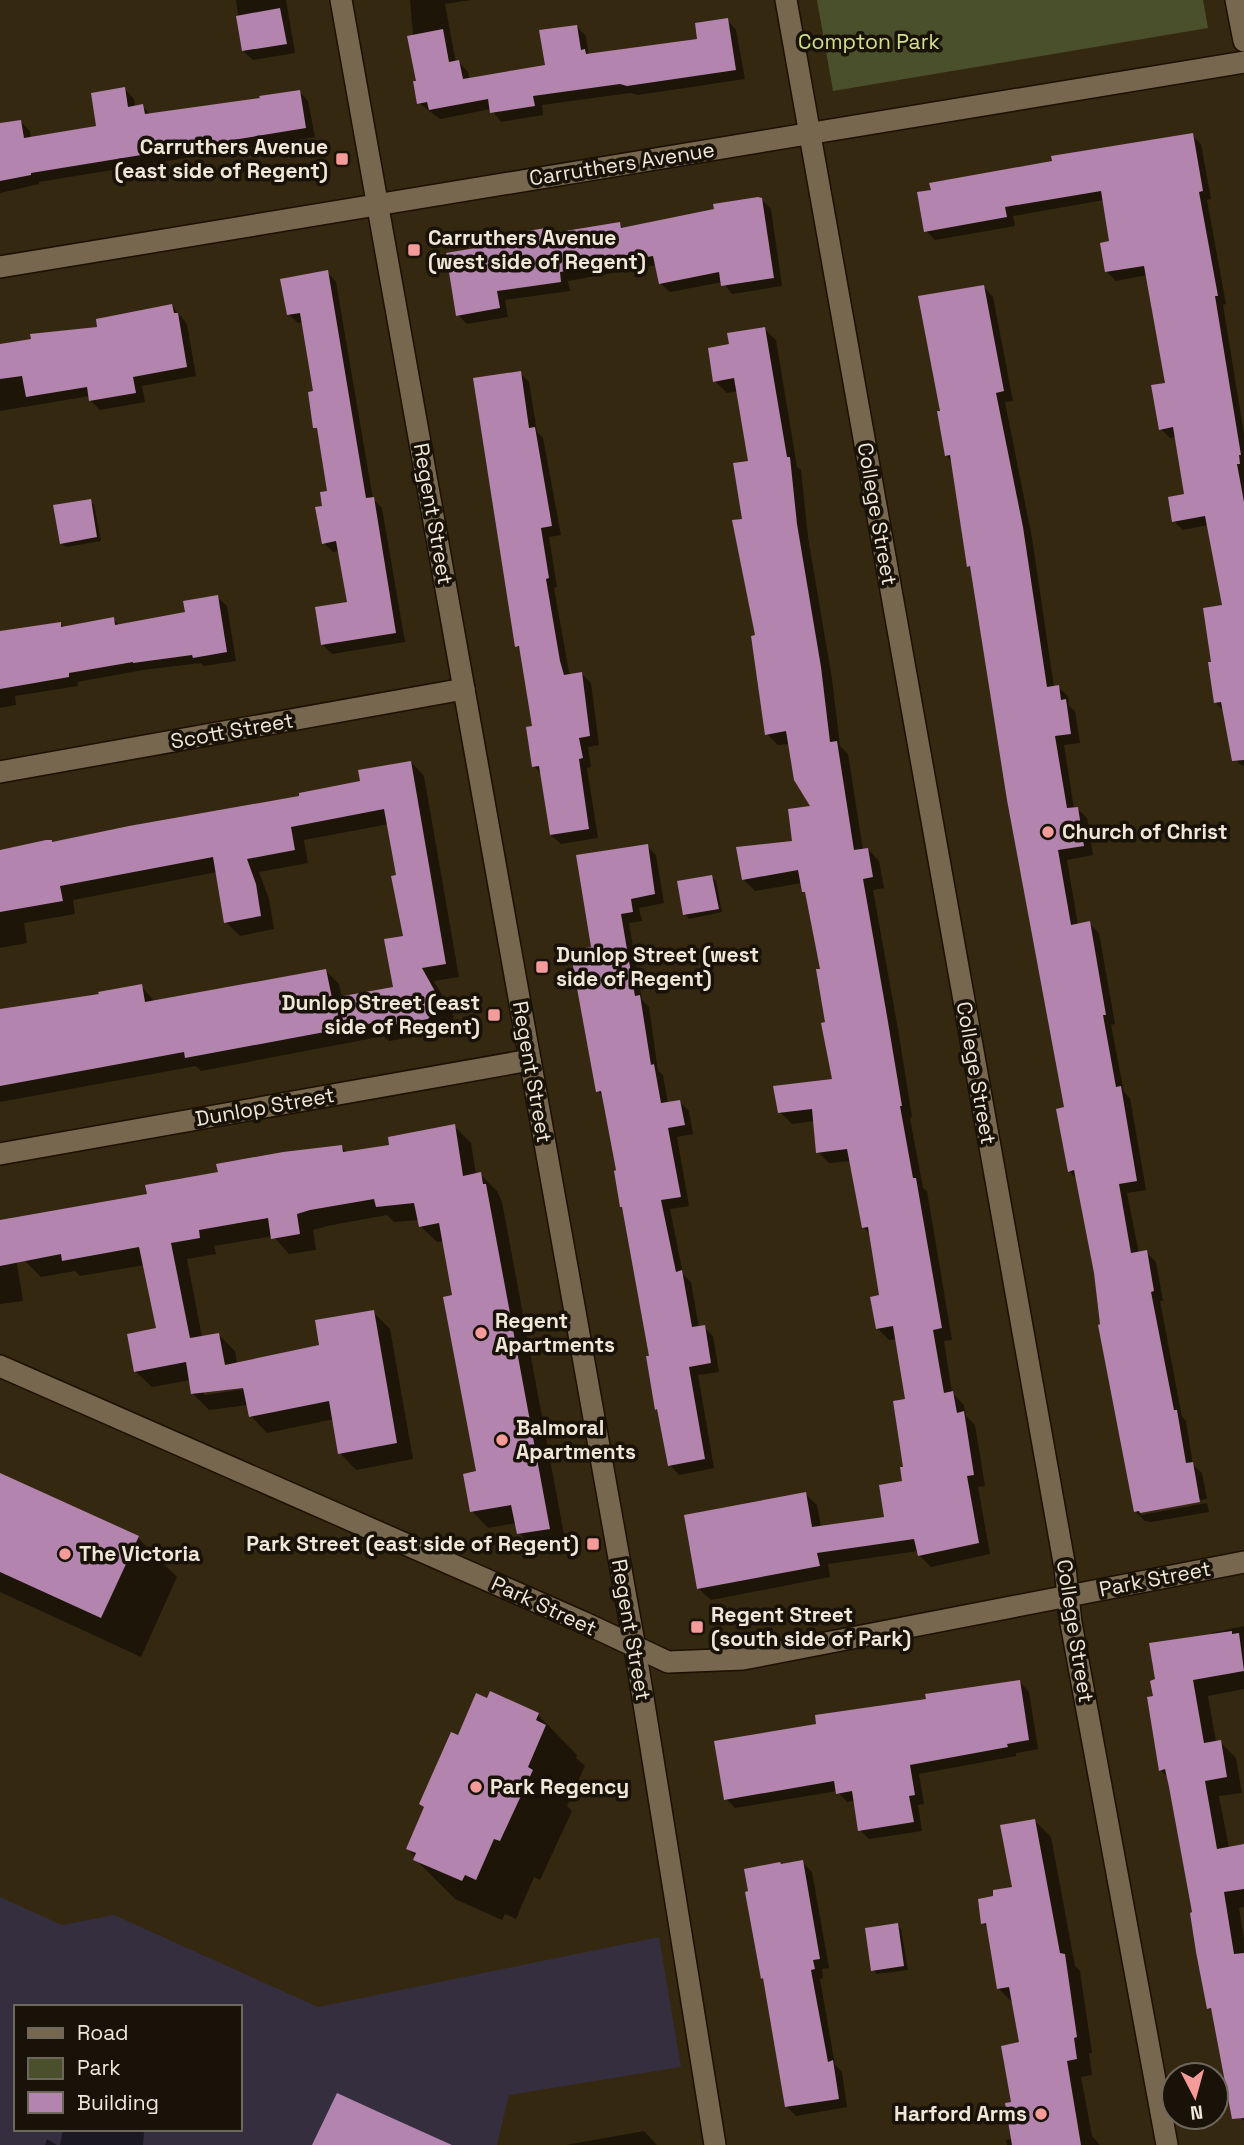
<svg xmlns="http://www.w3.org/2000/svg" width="1244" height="2145" viewBox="0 0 1244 2145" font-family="'Space Grotesk',sans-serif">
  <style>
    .commercial { fill: #352e3e; fill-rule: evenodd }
    .green { fill: #4b502c }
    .shadow { fill: #0007; fill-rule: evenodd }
    .building { fill: #b384ae }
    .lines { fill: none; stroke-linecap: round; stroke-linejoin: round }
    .street-casing { stroke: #1c1000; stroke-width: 24 }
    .street { stroke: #76674e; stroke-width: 21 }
    .poi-dot { fill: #f59b9a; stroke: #181208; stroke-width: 2.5 }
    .labels { text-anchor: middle; stroke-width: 7; stroke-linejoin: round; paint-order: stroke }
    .park-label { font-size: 21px; fill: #d4e18b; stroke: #181208 }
    .poi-label { font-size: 21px; font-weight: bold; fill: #f0e7d9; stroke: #181208; text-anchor: start }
    .street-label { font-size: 21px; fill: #f0e7d9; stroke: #181208 }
  </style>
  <rect width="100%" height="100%" fill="#352810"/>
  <path class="commercial" d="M0,1897L62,1925L114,1915L318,2007L659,1937L681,2067L509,2095L497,2145H0ZM16,2007H240V2129H16Z"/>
  <path class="green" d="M817,0H1203L1208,28L833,91Z"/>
  <g class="shadow">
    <path d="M236,0H286L295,53L253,60L243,51Z"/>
    <path d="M410,0H471L445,4L456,63L459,62L468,72L470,80L547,67L577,27L586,36L589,56L699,41L727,20L736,30L745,79L638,95L630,93L542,105L543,115L501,122L491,109L440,119L419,103Z"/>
    <path d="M125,89L134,99L135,108L142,106L151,115L262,100L299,91L308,101L315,137L39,182V184L0,193V125L21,122L30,131L31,139L98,127Z"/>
    <path d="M1192,135L1201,144L1211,199L1207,200L1226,304L1223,305L1244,434V765L1242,766L1233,757L1224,711L1215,702L1213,663L1224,607L1209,525L1183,530L1174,521L1186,495L1176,437L1170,438L1161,429L1167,384L1147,275L1116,281L1107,272L1111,242L1104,200L1013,216L1015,226L935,240L926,231Z"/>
    <path d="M761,199L771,209L782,286L732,294L723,282L670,292L660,283L657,265L568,281L570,291L505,300L508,317L467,324L458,315L518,242L552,229L557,234L620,224L624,229Z"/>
    <path d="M327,272L336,282L373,499L382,508L405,642L332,654L322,644L349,603L339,551L333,552L324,543V507L329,492L320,432L315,427V393L303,322L298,323L288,314Z"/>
    <path d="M984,287L993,297L1013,401L1005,402L1032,538L1054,687H1058L1068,696L1069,706L1075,711L1080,743L1064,745L1074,809L1077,808L1087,818L1093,855L1067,860L1078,925L1089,923L1099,933L1115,1024L1111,1025L1124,1092L1130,1098L1146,1190L1127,1193L1139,1254L1146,1252L1156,1262L1163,1301H1160L1182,1417L1186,1421L1193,1465L1202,1473L1207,1499L1141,1511V1515L1207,1503L1209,1512L1151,1522L1145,1521L1135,1511L1078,1180L1069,1171L1066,1109L972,569L969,566L952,462L946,455L942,412Z"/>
    <path d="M172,306L187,324L196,376L142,386L145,402L100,410L91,401L90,396L0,411V346L99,328Z"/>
    <path d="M764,329L776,340L797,467L801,470L808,537L832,679L840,746L848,754L863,850L868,849L879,861L884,888L873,890L898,1029L912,1117L910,1118L923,1188L927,1191L952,1340L944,1341L952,1393L964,1405L966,1416L975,1425L985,1486L978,1487L990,1554L931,1567L919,1555L918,1551L828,1564L830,1577L711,1600L699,1589L805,1494L817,1505L821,1527L886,1518L904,1482L905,1468L907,1401L897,1339L889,1340L877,1328L881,1297L871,1235L864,1228L851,1161L829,1163L818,1152L815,1121L792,1124L780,1112L834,1081L822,970L807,895L804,891L802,883L755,891L743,879L794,842L813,807L789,744L778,745L767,734L744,520L750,462L738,391L727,393L715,381L731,345Z"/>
    <path d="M520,373L529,382L537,432L543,438L561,535L549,537L557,587L554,588L569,672L570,675L582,674L591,683L599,745L588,747L591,767L587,768L598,838L561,844L551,835L542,775L534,766V728L521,650L517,646Z"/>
    <path d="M90,501L94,505L101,541L66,547L61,543Z"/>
    <path d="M217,597L227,606L236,661L204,666L201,663L143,670L77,682L78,686L15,696L16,705L0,708V648L60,624L65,628L113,619L120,626L187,613Z"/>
    <path d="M411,762L424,776L459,977L434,981L454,1017L442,1032L389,1041L384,1036L201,1071L196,1066L0,1102V1013L101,996L141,986L155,1002L326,971L339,984L342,998L395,989L405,937L398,877L389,824L304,840L308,863L259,872L269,899L274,929L240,936L226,922L217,872L73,900L75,914L24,923L27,943L0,948V851L53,844L301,797L362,783Z"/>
    <path d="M647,846L656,855L664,903L639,908L642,921L629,923L642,1000L649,1007L658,1071L663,1075L668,1104L679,1101L689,1111L693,1134L677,1137L689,1206L670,1209L683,1274L691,1282L699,1328L704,1327L713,1336L719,1372L698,1375L714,1468L679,1475L670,1465L660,1412L657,1409L648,1358L651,1357L604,1098L598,1091L593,948Z"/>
    <path d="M711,877L716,881L722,912L689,919L685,914Z"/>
    <path d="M454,1126L471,1143L476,1175L480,1174L497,1191L502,1202L566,1545L535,1549L519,1533L516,1523L488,1528L472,1511L478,1473L454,1297L444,1241L437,1242L420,1226L419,1220L394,1222L387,1215L327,1226L313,1230L316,1250L289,1254L273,1236L214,1246L216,1254L187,1259L202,1337L219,1335L235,1351L237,1364L321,1347L373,1312L390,1329L413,1459L356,1470L340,1453L334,1419L267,1433L251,1416L248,1405L209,1410L193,1394L191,1380L152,1387L135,1371L158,1330L145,1265L80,1276L75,1271L41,1277L25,1261L149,1196L220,1173L342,1147L348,1153L391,1147ZM251,1385L252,1388L204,1395V1391Z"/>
    <path d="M0,1249L16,1258L23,1301L0,1304Z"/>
    <path d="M0,1475L138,1538L177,1577L141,1657L0,1592Z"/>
    <path d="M1244,1626V1689L1208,1696L1216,1742H1220L1236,1758L1242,1793L1219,1796L1229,1848L1244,1847V1907L1239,1908L1244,1939V2121L1232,2108L1213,2012L1209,2008L1182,1841L1169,1778L1160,1770L1155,1698L1212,1633Z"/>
    <path d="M1020,1682L1029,1692L1038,1749L1016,1753V1756L919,1774L924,1804L918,1805L922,1831L869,1839L860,1830L855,1801L847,1802L837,1791L735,1808L726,1799L818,1726L928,1700Z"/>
    <path d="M488,1700L538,1715L577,1755L576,1758L585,1766L567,1806L572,1811L540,1880L534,1877L516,1919L505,1914L502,1920L455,1899L415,1859L416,1857L408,1849L426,1809L421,1804L458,1737Z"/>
    <path d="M1035,1821L1051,1837L1075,1966L1080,1971L1092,2053H1089L1092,2075L1081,2077L1092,2136L1100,2145H1007L1006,2140L1013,2139V2103L1021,2044L1013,2003L998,1988L989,1929L983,1923L995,1897L1014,1888Z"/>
    <path d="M802,1862L812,1872L829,1968L822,1969L823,1978L820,1979L835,2065L842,2072L847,2107L796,2116L786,2106L765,1980L763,1978Z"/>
    <path d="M897,1925L901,1929L908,1970L877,1974L873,1970Z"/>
    <path d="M63,2129H142L144,2132L143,2145H60Z"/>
    <path d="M644,2131L657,2145H566Z"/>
    <path d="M47,2139L57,2145H45Z"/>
  </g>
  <g class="building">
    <path d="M280,8L287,44L242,51L236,16Z"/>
    <path d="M728,18L736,70L627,86L620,84L533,96L535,106L490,113L488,99L429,110L427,102L417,104L413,81H416L407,36L443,29L449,62L459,60L463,79L545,65L539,30L577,25L581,50L585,49L586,54L697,39L695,23Z"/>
    <path d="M125,87L128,107L143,104L145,114L260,98L259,96L300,90L306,128L31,173V175L0,181V123L21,120L24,138L96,126L91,93Z"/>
    <path d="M1193,133L1203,191L1199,192L1218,296H1215L1241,455H1239L1240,464H1237L1244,502V760L1232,761L1221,702L1214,703L1208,662H1211L1203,608L1222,605L1205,516L1172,522L1168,497L1184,494L1173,427L1159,430L1151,385L1165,383L1144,266L1105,272L1100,243L1109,241L1101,191L1005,207L1007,217L924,232L917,192L931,190L929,183L1052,161L1051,156Z"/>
    <path d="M758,197L762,198L774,278L721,286L719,272L659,284L653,256L560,272L561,282L497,291L500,308L456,316L446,253L516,241L515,233L552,227L553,233L620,222L621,228L714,209L713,204Z"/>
    <path d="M328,270L366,498L374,497L396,633L321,645L315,607L347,602L336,541L322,544L315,507L322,506L320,492L327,491L317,428H313L308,392L313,391L300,313L287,315L280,279Z"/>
    <path d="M984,285L1004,391L996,393L1023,527L1047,687L1059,685L1061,700L1066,699L1071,734L1055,736L1067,808L1078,807L1084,846L1058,850L1071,925L1090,921L1106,1015H1103L1116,1087L1121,1086L1137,1181L1119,1184L1131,1253L1147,1250L1154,1291L1151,1292L1174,1410H1177L1186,1463L1193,1462L1200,1502L1140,1513L1139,1511L1134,1512L1098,1325L1100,1324L1094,1273L1074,1170L1068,1172L1056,1109L1064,1107L1007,800L970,566L967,567L950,455L945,456L937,411H940L918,296Z"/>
    <path d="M172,304L174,313H178L187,367L133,377L136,393L89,401L87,387L26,397L22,376L0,379V344L31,339L30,334L97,327L96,319Z"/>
    <path d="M765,327L787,457H790L797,524L821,667L830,742L837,741L854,850L868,848L873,877L863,879L887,1016L902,1106H900L913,1178H916L942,1328L933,1330L944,1393L953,1391L957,1413L964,1411L974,1475L967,1476L979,1543L918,1556L914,1539L817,1553L820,1566L697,1589L684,1515L806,1492L812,1527L884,1517L879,1485L902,1481L900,1467H903L893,1401L905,1399L893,1326L876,1329L870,1297L879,1295L868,1227L862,1228L847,1149L816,1153L812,1109L778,1113L773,1086L832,1079L821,1023L825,1022L816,969H820L805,892H802L798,870L742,880L736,847L792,841L788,809L810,806L794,780L786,731L765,735L751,636L755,635L732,520L742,519L733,463L748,461L734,378L713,382L708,348L729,344L727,333Z"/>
    <path d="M521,371L529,428L535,427L552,526L541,528L549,578L546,579L560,661L564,675L582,672L590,736L579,738L583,758L579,759L589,829L550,835L539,766L532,767L526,727L532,726L519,646L515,647L473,378Z"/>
    <path d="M91,499L97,537L60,544L53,505Z"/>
    <path d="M218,595L227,652L193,658L192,655L133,663V662L69,673V677L0,689V631L61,622V627L114,617L115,625L185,612L183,601Z"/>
    <path d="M411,761L446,964L422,968L441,1002L428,1019L374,1028L373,1023L185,1058L184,1052L0,1086V1009L99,994L98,992L142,984L145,1002L326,969L332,998L393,987L384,939L403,936L391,876L396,875L384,809L291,827L295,850L247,859L256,884L261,916L224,923L213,857L60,886L63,901L0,912V850L46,840H52V842L129,826L299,796V793L360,781L358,770Z"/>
    <path d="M648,844L655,894L631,899L633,912L621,914L635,996L640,995L651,1065L654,1064L661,1103L680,1100L685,1125L668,1128L681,1197L661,1200L676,1272L682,1270L692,1327L705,1325L711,1363L689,1367L705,1459L668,1466L657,1409L655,1410L646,1356H649L622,1207H620L614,1171L616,1170L603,1101L601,1091L596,1092L570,950L591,947L576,855Z"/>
    <path d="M712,875L719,909L683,915L677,881Z"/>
    <path d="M455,1124L463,1176L481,1172L483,1184H486L550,1529L517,1534L511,1505L470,1512L463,1474L476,1471L443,1297L452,1295L439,1223L419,1227L414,1203L376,1207L374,1199L310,1210L297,1214L300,1234L271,1239L268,1218L199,1230L200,1238L171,1243L190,1338L219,1333L225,1365L319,1345L315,1320L374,1310L397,1443L338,1454L329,1401L249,1417L243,1388L191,1394L186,1362L134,1372L127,1334L156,1328L139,1247L62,1261L61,1254L0,1266V1220L147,1194L145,1185L218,1172L216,1164L283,1152L342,1145L343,1152L389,1145L388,1137Z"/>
    <path d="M0,1473L139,1536L101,1618L0,1572Z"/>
    <path d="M1232,1631V1634L1239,1633L1244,1671L1193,1680L1204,1743L1221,1740L1227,1777L1205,1781L1217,1849L1244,1844V1889L1224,1892L1234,1954L1244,1953V2118L1232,2119L1211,2008L1207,2009L1196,1952L1190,1913L1192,1912L1169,1787L1165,1769L1159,1771L1147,1697L1153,1696L1150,1681L1155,1679L1149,1643Z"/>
    <path d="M1020,1680L1029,1740L1007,1744L1008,1747L910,1765L915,1795L909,1796L914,1822L858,1831L852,1791L836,1794L834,1781L724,1800L714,1741L816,1724L815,1715L926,1699L925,1694Z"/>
    <path d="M490,1691L539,1713L536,1720L546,1725L528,1767L533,1770L500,1841L494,1839L476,1880L465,1875L462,1881L413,1860L416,1853L406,1849L424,1807L419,1804L451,1732L458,1735L476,1693L487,1698Z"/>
    <path d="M1035,1819L1060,1953L1065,1954L1077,2037L1074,2038L1077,2059L1067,2061L1081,2145H1012L1005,2103L1011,2102L1001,2046L1019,2042L1009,1987L997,1989L986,1923L981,1924L978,1899L993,1896V1890L1012,1887L1000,1825Z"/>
    <path d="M803,1860L820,1959L813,1960L815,1969L811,1970L828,2062L833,2060L839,2099L785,2107L763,1978L761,1979L745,1892L748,1891L744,1869L780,1862L781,1864Z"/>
    <path d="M898,1923L904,1966L871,1971L865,1928Z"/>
    <path d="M337,2093L383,2114L452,2145H312Z"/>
  </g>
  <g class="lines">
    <defs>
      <g id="street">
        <path d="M341,0L635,1648L715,2145"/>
        <path d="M786,0L1065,1568L1071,1623L1167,2145"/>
        <path d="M1236,0L1244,41"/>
        <path d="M0,267L1244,62"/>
        <path d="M0,772L464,689"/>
        <path d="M0,1154L530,1060"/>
        <path d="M0,1366L585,1623L668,1662L743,1659L1244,1562"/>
      </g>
    </defs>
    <use href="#street" class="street-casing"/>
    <use href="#street" class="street"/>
  </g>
  <g class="poi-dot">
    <rect x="335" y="152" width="14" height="14" rx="3.5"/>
    <rect x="407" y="243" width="14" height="14" rx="3.5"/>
    <circle cx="1048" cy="832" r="7"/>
    <rect x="535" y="960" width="14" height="14" rx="3.5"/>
    <rect x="487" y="1008" width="14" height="14" rx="3.5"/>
    <circle cx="481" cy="1333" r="7"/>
    <circle cx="502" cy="1440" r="7"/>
    <rect x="586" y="1537" width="14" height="14" rx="3.5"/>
    <circle cx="65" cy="1554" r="7"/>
    <rect x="690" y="1620" width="14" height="14" rx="3.5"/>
    <circle cx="476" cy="1787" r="7"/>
    <circle cx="1041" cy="2114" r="7"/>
  </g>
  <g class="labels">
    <g class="park-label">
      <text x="869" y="49">Compton Park</text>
    </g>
    <g class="poi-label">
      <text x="328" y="154" text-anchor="end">Carruthers Avenue<tspan x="328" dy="24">(east side of Regent)</tspan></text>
      <text x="428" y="245">Carruthers Avenue<tspan x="428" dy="24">(west side of Regent)</tspan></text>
      <text x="1062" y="839">Church of Christ</text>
      <text x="556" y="962">Dunlop Street (west<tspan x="556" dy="24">side of Regent)</tspan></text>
      <text x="480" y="1010" text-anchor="end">Dunlop Street (east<tspan x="480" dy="24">side of Regent)</tspan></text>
      <text x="495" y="1328">Regent<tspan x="495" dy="24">Apartments</tspan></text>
      <text x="516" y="1435">Balmoral<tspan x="516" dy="24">Apartments</tspan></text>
      <text x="579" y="1551" text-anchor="end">Park Street (east side of Regent)</text>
      <text x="79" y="1561">The Victoria</text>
      <text x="711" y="1622">Regent Street<tspan x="711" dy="24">(south side of Park)</tspan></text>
      <text x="490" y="1794">Park Regency</text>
      <text x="1027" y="2121" text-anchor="end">Harford Arms</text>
    </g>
    <g class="street-label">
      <text transform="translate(622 164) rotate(-9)" y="7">Carruthers Avenue</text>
      <text transform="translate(433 514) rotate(80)" y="7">Regent Street</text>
      <text transform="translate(877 514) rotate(80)" y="7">College Street</text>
      <text transform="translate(232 731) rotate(-10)" y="7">Scott Street</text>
      <text transform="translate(532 1072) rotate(80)" y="7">Regent Street</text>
      <text transform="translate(976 1073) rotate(80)" y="7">College Street</text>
      <text transform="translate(265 1107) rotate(-10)" y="7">Dunlop Street</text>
      <text transform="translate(1155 1579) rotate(-11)" y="7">Park Street</text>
      <text transform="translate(544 1606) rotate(25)" y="7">Park Street</text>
      <text transform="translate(631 1630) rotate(80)" y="7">Regent Street</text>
      <text transform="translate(1075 1631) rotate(81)" y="7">College Street</text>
    </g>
  </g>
  <rect x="14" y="2005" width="228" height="126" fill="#181208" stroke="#6e675c" stroke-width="2"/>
  <rect x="28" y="2028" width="35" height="10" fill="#76674e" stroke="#6e675c" stroke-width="2"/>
  <text x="77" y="2040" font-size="21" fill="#f0e7d9">Road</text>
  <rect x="28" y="2058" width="35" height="21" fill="#4b502c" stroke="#6e675c" stroke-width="2"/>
  <text x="77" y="2075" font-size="21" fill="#f0e7d9">Park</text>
  <rect x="28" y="2092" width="35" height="21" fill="#b384ae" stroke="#6e675c" stroke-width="2"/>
  <text x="77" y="2110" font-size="21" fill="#f0e7d9">Building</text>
  <g transform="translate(1195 2096) rotate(174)"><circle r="33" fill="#181208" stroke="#6e675c" stroke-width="2"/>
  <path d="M0-5L12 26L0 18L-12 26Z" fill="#f59b9a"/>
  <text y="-10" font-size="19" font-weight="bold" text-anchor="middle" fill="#f0e7d9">N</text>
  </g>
</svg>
